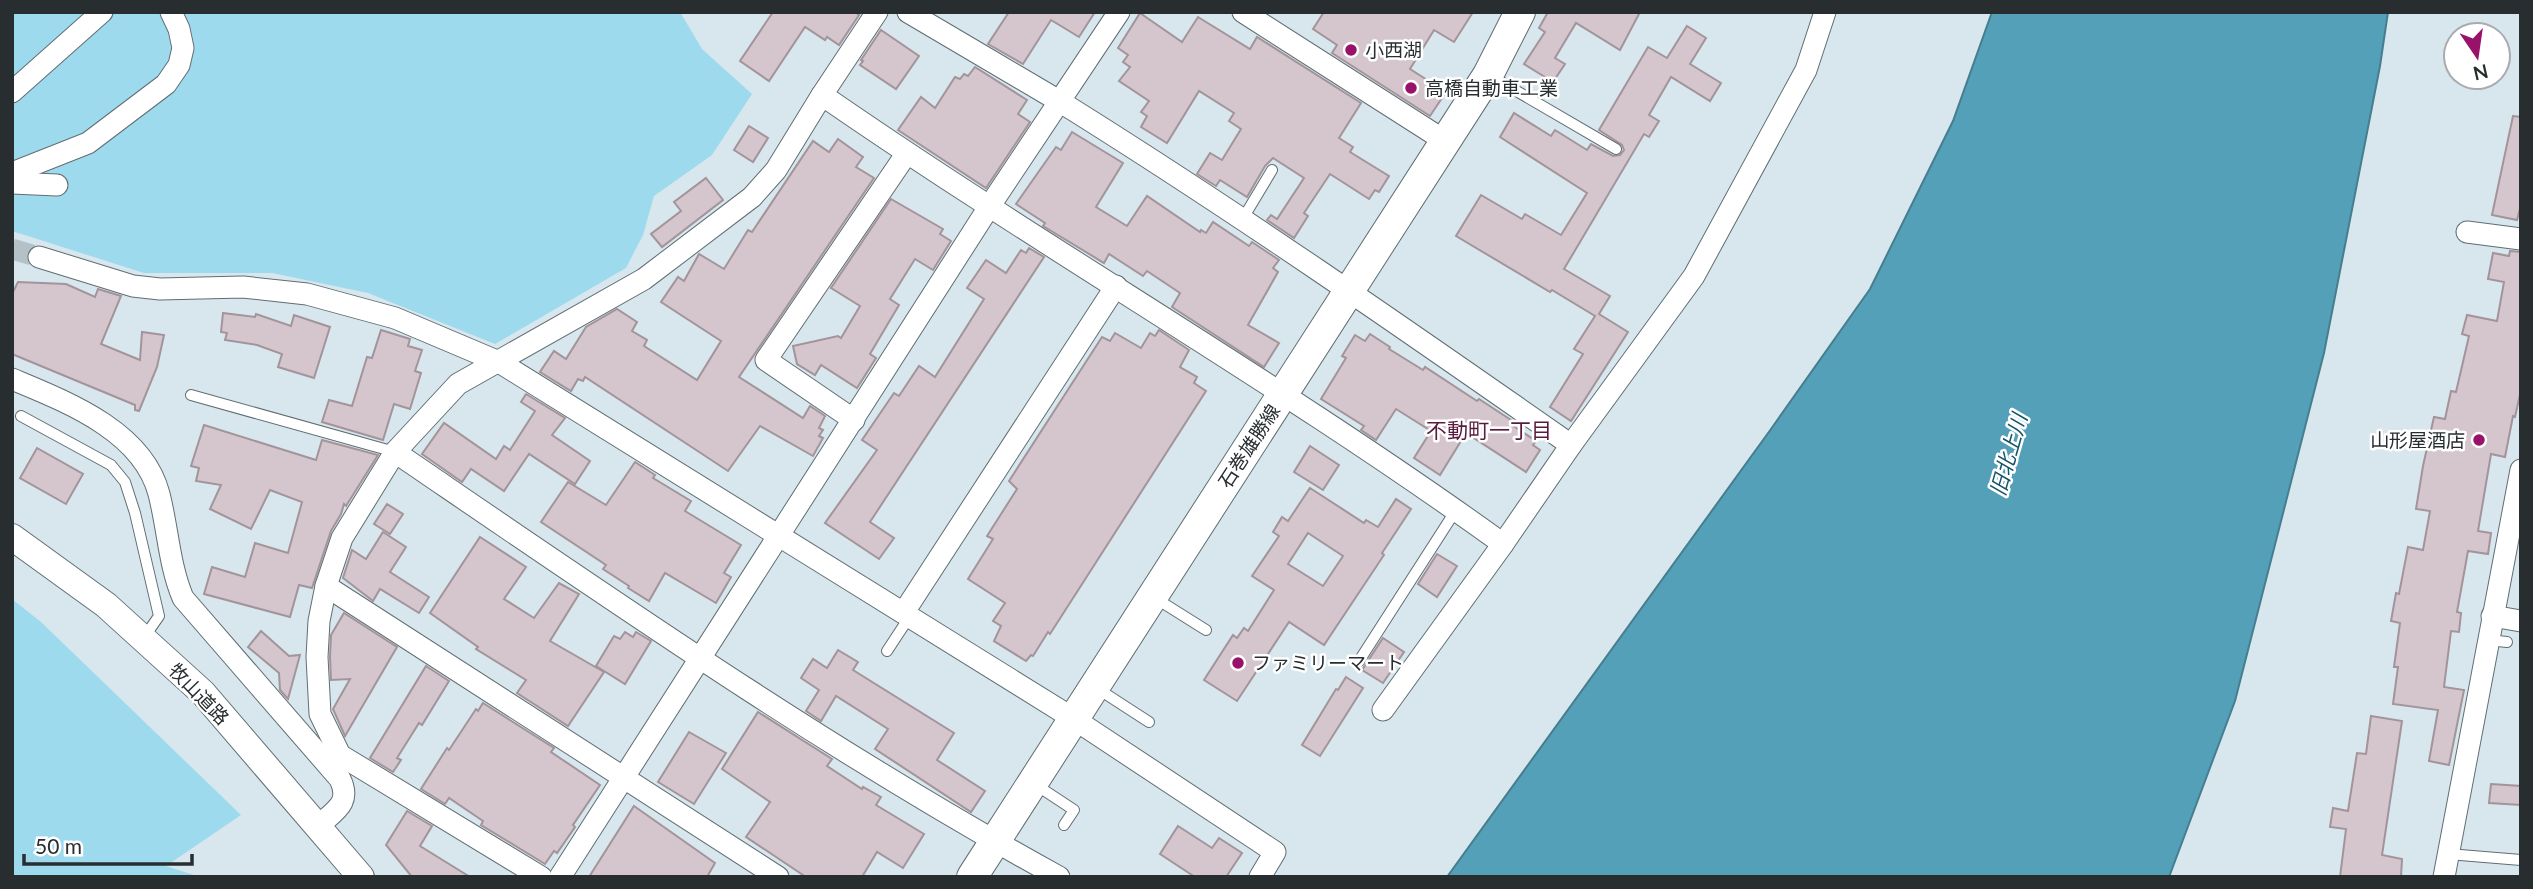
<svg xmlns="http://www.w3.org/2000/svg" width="2533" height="889" viewBox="0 0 2533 889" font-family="Lato,'Noto Sans JP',sans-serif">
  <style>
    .green { fill: #9edaee }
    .water { fill: #53a0b8; stroke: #467e8f; stroke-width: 2 }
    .building { fill: #d5c6cd; stroke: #a2949a; stroke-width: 2; fill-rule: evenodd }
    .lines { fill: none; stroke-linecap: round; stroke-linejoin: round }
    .minor-tunnel { stroke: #b4c2c7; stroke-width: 21; stroke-dasharray: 21 10; stroke-linecap: butt }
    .service-casing { stroke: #606e73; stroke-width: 12 }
    .minor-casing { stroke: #606e73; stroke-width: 23 }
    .tertiary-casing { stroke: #606e73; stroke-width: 28 }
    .secondary-casing { stroke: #606e73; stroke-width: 32 }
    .service { stroke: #fff; stroke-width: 10 }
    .minor { stroke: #fff; stroke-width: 21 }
    .tertiary { stroke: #fff; stroke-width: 26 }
    .secondary { stroke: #fff; stroke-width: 30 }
    .poi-dot { fill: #971268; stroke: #fff; stroke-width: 2.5 }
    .labels { text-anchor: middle; stroke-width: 5; stroke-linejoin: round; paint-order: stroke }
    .poi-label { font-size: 19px; fill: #282e30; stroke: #fff; text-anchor: start }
    .street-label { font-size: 19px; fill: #282e30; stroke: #fff }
    .neighbourhood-label { font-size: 21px; fill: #581b3e; stroke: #fff }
    .water-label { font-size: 21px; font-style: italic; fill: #165668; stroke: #fff }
  </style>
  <rect width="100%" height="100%" fill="#d7e7ed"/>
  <g class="green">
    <path d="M12,12H680L702,49L752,94L712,155L654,196L643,235L626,268L495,344L368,293L272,273H144L12,231Z"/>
    <path d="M12,599L41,622L241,815L166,866L200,877H12Z"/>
  </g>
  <path class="water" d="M1992,12H2388L2380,66L2324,353L2235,701L2169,877H1447L1771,429L1870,289L1953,121Z"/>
  <g class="building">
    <path d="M773,12H855L859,15L839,45L827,37L825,40L805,27L769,81L740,61Z"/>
    <path d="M1009,12H1095L1079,37L1051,20L1023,64L988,44Z"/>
    <path d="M1324,12H1473L1454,42L1434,30L1410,69L1446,92L1430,116L1332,53L1337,45L1313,29Z"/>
    <path d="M1548,12H1640L1620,50L1576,23L1555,58L1565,64L1553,82L1524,64L1545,32L1539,28Z"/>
    <path d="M1140,13L1182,42L1198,17L1250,49L1257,37L1361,103L1339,138L1353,147L1350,152L1389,176L1379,192L1375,190L1369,199L1330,174L1304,213L1308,216L1294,238L1267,220L1271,215L1277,219L1304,178L1273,158L1265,166L1247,197L1220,180L1216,186L1197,174L1210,153L1222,160L1241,129L1229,121L1234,113L1199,91L1167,143L1141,127L1147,116L1141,112L1149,101L1119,81L1130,67L1123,62L1128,55L1118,48Z"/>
    <path d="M1687,26L1706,38L1690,64L1721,83L1710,101L1671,77L1649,115L1659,121L1649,137L1644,134L1564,269L1610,296L1599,314L1628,332L1571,421L1550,407L1583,354L1574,349L1595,316L1552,290L1550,292L1456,236L1481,195L1522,219L1525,214L1561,235L1587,193L1500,137L1514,113L1551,136L1555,130L1587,150L1591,144L1613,156L1620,155L1624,150L1622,145L1599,130L1648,47L1667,58Z"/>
    <path d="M881,30L919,56L896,89L860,65L863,61L861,60Z"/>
    <path d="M975,67L1027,100L1018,114L1030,122L986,188L898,130L921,97L935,108L955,77L960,79L964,74L968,76Z"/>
    <path d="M2513,116L2521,117V205L2517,220L2492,215Z"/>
    <path d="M749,126L768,138L753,162L734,150Z"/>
    <path d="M1072,132L1123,163L1096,207L1127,226L1147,196L1200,232L1201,230L1206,233L1213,222L1249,246L1252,242L1279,260L1273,268L1278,272L1248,325L1279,343L1264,367L1172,307L1180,293L1147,271L1143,276L1109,254L1104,263L1043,226L1045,223L1016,204L1056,147L1061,150Z"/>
    <path d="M838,139L863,157L856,167L874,178L739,377L803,418L810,406L825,416L819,428L823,430L819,436L823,438L813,456L760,426L728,471L585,377L583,381L578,379L571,391L540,372L554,351L566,359L586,327L617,309L637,322L632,331L647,340L644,346L697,380L721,341L661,302L678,277L684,281L699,254L724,269L748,230L752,232L813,141L829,152Z"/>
    <path d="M706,178L723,200L662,247L651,234L681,211L674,202Z"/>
    <path d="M891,199L943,229L940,234L951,241L933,270L915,259L890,299L899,305L870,354L876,358L857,388L821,365L815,375L797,364L793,346L838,336L841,338L860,306L831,288Z"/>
    <path d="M1029,248L1044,257L870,522L894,538L879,559L825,523L877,450L862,440L894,393L899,396L919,366L935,377L984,299L967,288L986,260L1006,273L1021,250L1026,253Z"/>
    <path d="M2510,251L2521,252V390L2515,417L2513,416L2505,457L2491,454L2478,531L2491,533L2488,554L2468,551L2457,612L2461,613L2459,632L2451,631L2444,687L2464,690L2449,765L2429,761L2438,710L2393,704L2398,667H2394L2400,623L2391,621L2396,593L2399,594L2408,547L2423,550L2430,511L2416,509L2423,466L2434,417L2445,419L2451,391L2456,392L2469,336L2462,334L2467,315L2497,321L2504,282L2488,279L2493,253L2509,256Z"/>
    <path d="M18,282L66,284L95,297L98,289L121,296L101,344L140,360L142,332L164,335L157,367L139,411L135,410V405L12,354V294Z"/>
    <path d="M223,313L255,317L256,314L291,326L294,315L330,327L314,378L278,367L282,354L257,345L225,340L227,333L221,332Z"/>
    <path d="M381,330L410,339L408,346L422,350L415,371L421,373L410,409L394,404L383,440L322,422L329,400L352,406L367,357L372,358Z"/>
    <path d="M1159,330L1189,350L1180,367L1197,377L1194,383L1206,391L1050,634L1048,632L1033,656L1031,655L1026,661L994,641L1001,626L993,621L1005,603L968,579L993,539L987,536L1017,489L1009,481L1102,337L1110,341L1115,333L1141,348L1150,333L1155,336Z"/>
    <path d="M1370,334L1390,347L1389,349L1423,370L1425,367L1477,401L1479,399L1514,422L1512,425L1536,441L1533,445L1540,450L1526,472L1466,433L1440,475L1414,458L1431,431L1396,409L1376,440L1361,430L1364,426L1321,399L1346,358L1342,356L1355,335L1365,341Z"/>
    <path d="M526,394L565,418L552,435L590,461L575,484L529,454L504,491L471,469L462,482L422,454L444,423L496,459L504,446L510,450L535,411L521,402Z"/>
    <path d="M204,425L316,460L322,440L378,455L346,506L344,504L341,514L331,531L312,588L299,585L290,617L204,594L212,567L245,577L255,543L288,553L302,502L270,490L251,529L210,509L221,485L196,481L199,468L191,466Z"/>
    <path d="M1310,446L1339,465L1323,490L1294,472Z"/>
    <path d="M37,448L83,474L66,504L20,478Z"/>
    <path d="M635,462L655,475L653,478L691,501L685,511L741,545L724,573L731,577L716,603L665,573L649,601L628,588L629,586L603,569L606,565L541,522L568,482L606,505Z"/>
    <path d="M1310,488L1364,523L1366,520L1378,527L1396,499L1411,509L1382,553L1384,555L1324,645L1289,622L1237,701L1204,680L1233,635L1237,638L1244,628L1248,631L1274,590L1252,576L1279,536L1273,532L1282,517L1288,521ZM1308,533L1343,556L1323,586L1288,564Z"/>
    <path d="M387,504L403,514L390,534L374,524Z"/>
    <path d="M383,532L406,547L390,572L429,597L419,613L380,589L373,601L343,578L352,550L366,559Z"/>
    <path d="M480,537L526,567L504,599L534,618L559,583L579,594L550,641L604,672L568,726L517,693L526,680L476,649L478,647L430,613Z"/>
    <path d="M1437,554L1457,566L1437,597L1418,584Z"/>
    <path d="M344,613L397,647L345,736L333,709L350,679L331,680L330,657L331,635Z"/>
    <path d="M261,631L289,656L300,655L288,699L280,690L279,673L248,647Z"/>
    <path d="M625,632L633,637L636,632L651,641L625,684L596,666L614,636L620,639Z"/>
    <path d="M1383,638L1404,652L1383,683L1362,670Z"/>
    <path d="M838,650L858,662L853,670L954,733L937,760L985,791L971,812L875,749L888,729L836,696L821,721L806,711L819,690L801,678L813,659L827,668Z"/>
    <path d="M426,666L449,681L422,725L419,723L397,758L401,760L393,772L370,758Z"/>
    <path d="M1346,677L1363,688L1320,756L1302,745L1336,689L1338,690Z"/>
    <path d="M483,703L554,748L551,752L600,785L573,825L575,827L557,853L554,851L545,864L481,825L483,821L449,798L445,804L421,789L447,748L449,750L476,709L478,711Z"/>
    <path d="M758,712L832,759L827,766L862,789L863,787L881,797L876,805L924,834L903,868L877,852L862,877H806L746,837L770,802L722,769Z"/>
    <path d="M2371,716L2402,721L2382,855L2402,859L2401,877H2340L2346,829L2330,827L2333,808L2348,811L2357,753L2366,754Z"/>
    <path d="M689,732L726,753L694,804L658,782Z"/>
    <path d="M2491,784L2521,786V805L2489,803Z"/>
    <path d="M634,806L715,863L707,877H589Z"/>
    <path d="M407,811L432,826L420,846L470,877H412L386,845Z"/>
    <path d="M1178,826L1212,848L1219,838L1242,853L1226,877H1195L1160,854Z"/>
  </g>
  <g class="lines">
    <path class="minor-tunnel" d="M12,249L39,257"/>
    <defs>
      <g id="service">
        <path d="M1489,75L1616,149"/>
        <path d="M1242,220L1272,170"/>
        <path d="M191,395L395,452"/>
        <path d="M21,416L111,465L125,482L135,513L159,616L143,639"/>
        <path d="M1155,598L1206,630"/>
        <path d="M2488,640L2507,642"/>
        <path d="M887,651L910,616"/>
        <path d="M1359,661L1456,510"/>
        <path d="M1095,687L1149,722"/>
        <path d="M1033,783L1074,810L1064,825"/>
        <path d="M2448,854L2521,860"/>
      </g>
      <g id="minor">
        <path d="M908,12C958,42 1009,71 1059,101C1234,210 1402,327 1571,445"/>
        <path d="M1243,12L1445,141"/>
        <path d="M12,92L102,12"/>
        <path d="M822,95C1046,250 1283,385 1503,544"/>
        <path d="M12,173L88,143L166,84L179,65L183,48L179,29L171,12"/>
        <path d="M12,183L57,185"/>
        <path d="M2467,232L2521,239"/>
        <path d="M39,257L133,286L160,289L243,287L307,294L395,318L499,362L1074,719L1275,852L1260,877"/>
        <path d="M12,379C67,402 143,431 159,494C168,529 169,565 183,598L340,779C352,804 334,811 317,827"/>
        <path d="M854,420L766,360L907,153"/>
        <path d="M395,452C612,600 829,751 1059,877"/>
        <path d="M326,586L778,877"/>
        <path d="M904,612L1116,286"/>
        <path d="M2492,616L2521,621"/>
        <path d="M1383,710L1503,544L1571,445L1694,276L1806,70L1825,12"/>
        <path d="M541,877L340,755L320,714L317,657L319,621L326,586L342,538L395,452L458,384L644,279L752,197L776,170L822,95L877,12"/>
        <path d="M560,877L989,207L1119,12"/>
        <path d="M2444,877L2521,470"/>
      </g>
      <path id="tertiary" d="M12,537L106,605L203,693L361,877"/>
      <path id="secondary" d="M972,877L1488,75L1520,12"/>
    </defs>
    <use href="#service" class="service-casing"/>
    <use href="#minor" class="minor-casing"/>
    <use href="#tertiary" class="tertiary-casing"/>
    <use href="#secondary" class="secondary-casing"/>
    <use href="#service" class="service"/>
    <use href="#minor" class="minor"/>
    <use href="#tertiary" class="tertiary"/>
    <use href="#secondary" class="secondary"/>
  </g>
  <g class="poi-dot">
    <circle cx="1351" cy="50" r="7"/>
    <circle cx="1411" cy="88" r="7"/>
    <circle cx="2479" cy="440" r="7"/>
    <circle cx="1238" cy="663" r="7"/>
  </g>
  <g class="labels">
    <g class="poi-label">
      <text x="1365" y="57">小西湖</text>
      <text x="1425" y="95">高橋自動車工業</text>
      <text x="2465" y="447" text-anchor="end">山形屋酒店</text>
      <text x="1252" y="670">ファミリーマート</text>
    </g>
    <g class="street-label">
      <text transform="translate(1249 446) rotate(-57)" y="7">石巻雄勝線</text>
      <text transform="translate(199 694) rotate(46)" y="7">牧山道路</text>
    </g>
    <g class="neighbourhood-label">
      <text x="1489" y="438">不動町一丁目</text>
    </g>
    <g class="water-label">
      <text transform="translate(2009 455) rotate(-74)" y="7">旧北上川</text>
    </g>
  </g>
  <rect width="2533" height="889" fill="none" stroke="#282e30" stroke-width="28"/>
  <g transform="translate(2477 56) rotate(167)"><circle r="33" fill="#ffffff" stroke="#a9abac" stroke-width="2"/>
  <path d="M0-5L12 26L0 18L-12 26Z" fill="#971268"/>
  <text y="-10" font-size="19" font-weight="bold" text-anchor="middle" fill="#282e30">N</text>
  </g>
  <path d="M24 854v10h168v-10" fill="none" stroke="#282e30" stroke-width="3.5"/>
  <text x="35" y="854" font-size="21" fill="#282e30" stroke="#ffffff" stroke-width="5" paint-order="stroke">50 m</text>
</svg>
